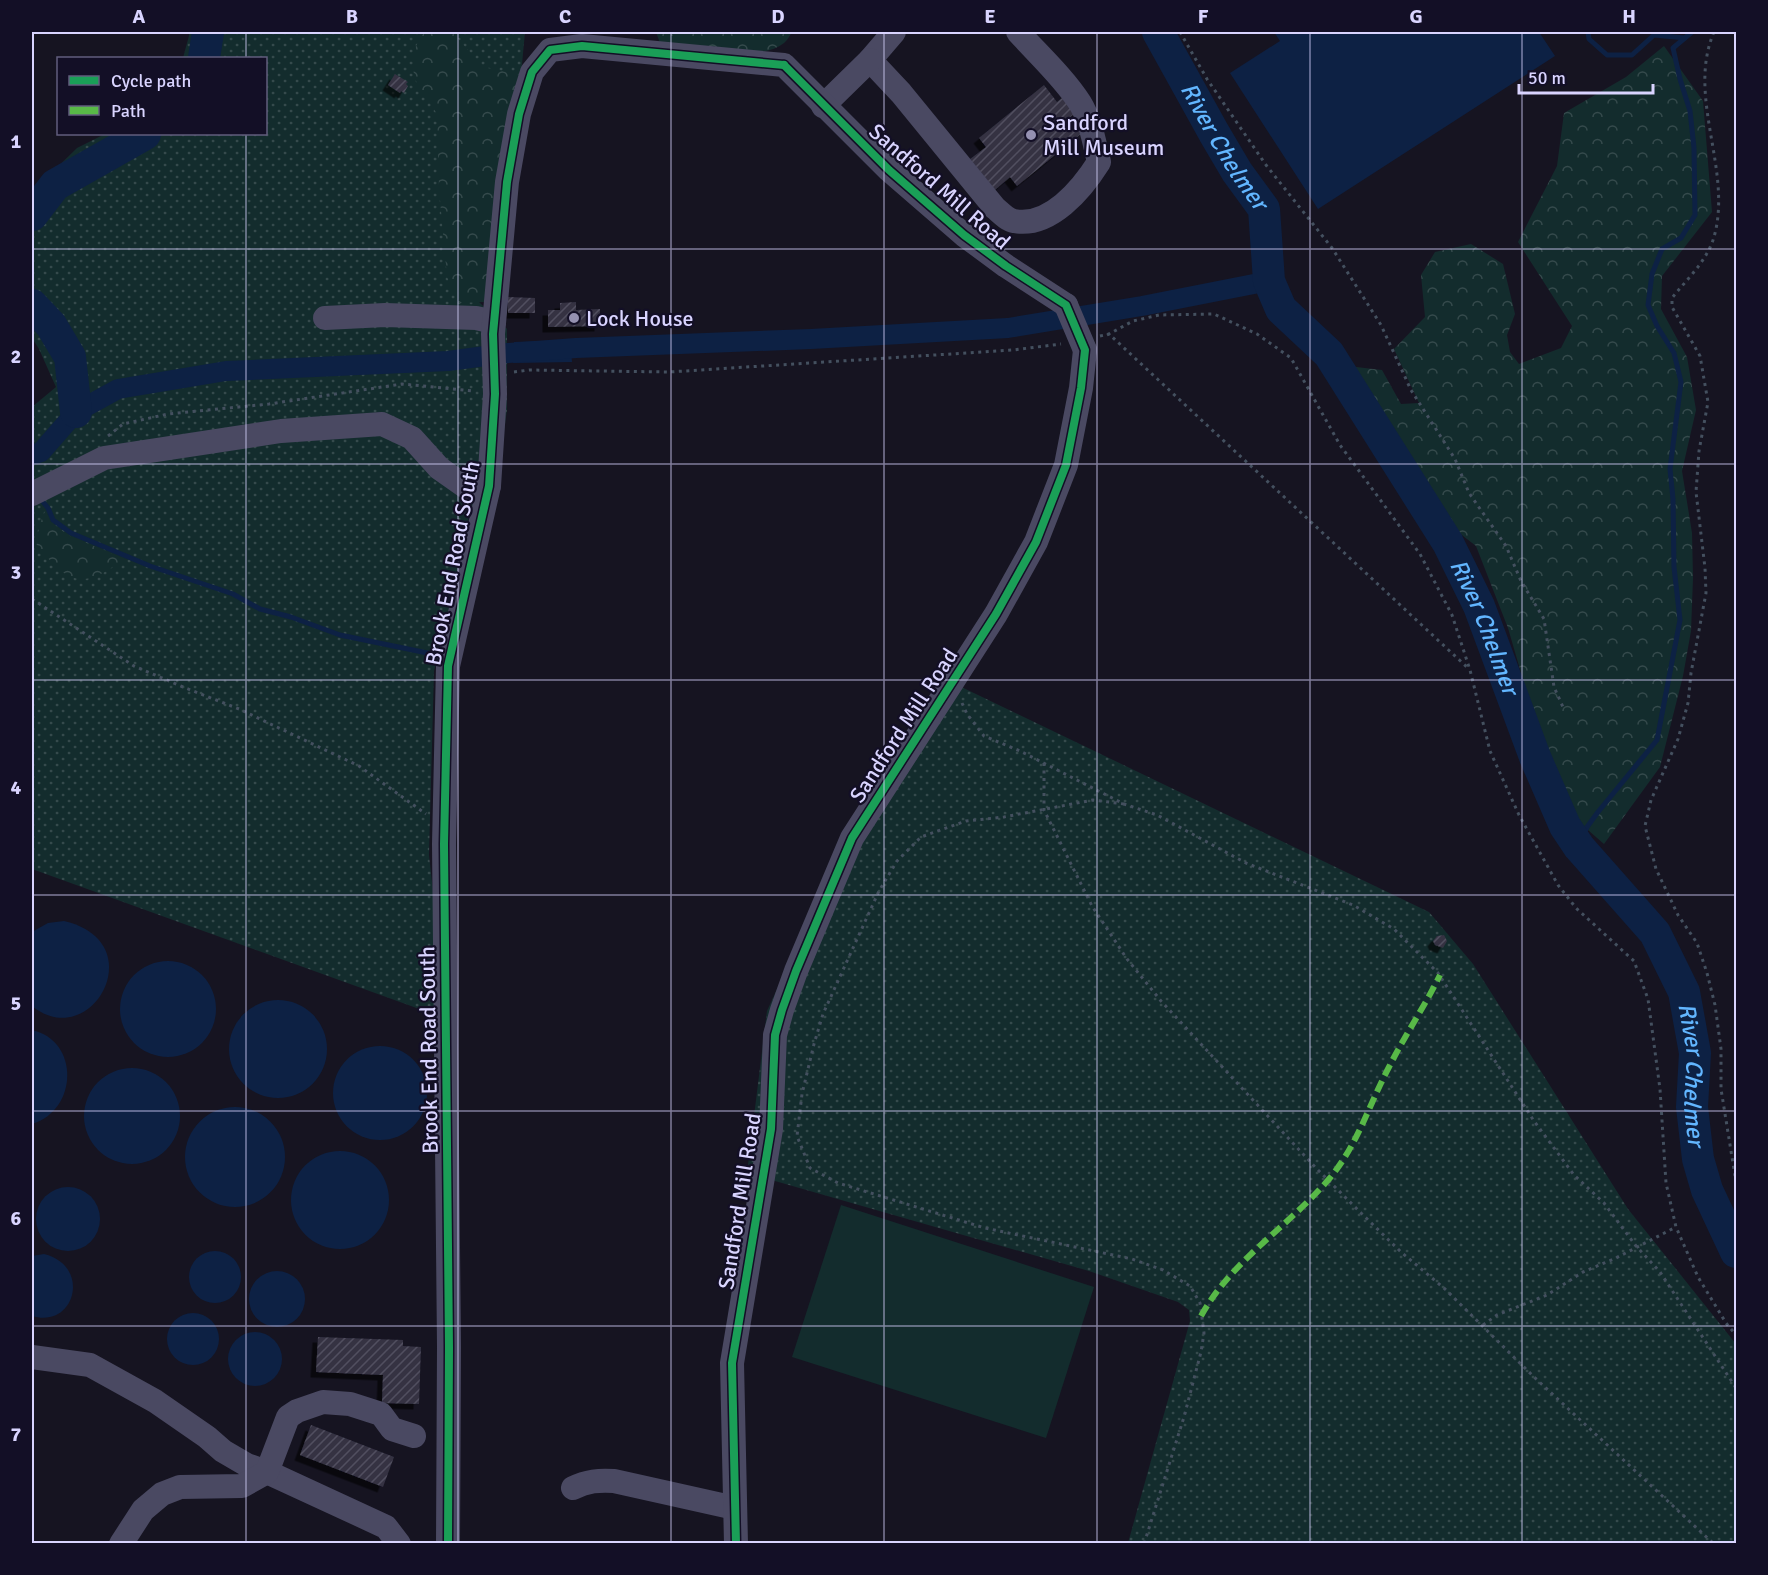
<svg xmlns="http://www.w3.org/2000/svg" width="1768" height="1575" viewBox="0 0 1768 1575" font-family="Signika,sans-serif">
  <style>
    .grass { fill: url(#grass-dots) }
    .forest { fill: url(#forest-crowns) }
    .park { fill: #132c2d }
    .water { fill: #0d2144 }
    .lines { fill: none; stroke-linecap: round; stroke-linejoin: round }
    .stream { stroke: #0d2144; stroke-width: 5 }
    .canal { stroke: #0d2144; stroke-width: 20 }
    .river { stroke: #0d2144; stroke-width: 32 }
    .building { fill: url(#building-hatch); filter: url(#shadow) }
    .path { stroke: #44505f; stroke-width: 3; stroke-dasharray: 3 4.5; stroke-linecap: butt }
    .minor { stroke: #4a4962; stroke-width: 24 }
    .minor-bridge { stroke: #4a4962; stroke-width: 24 }
    .quiet { stroke: #58b947; stroke-width: 6; stroke-dasharray: 12 6; stroke-linecap: butt }
    .cycleway-casing { stroke: #130f26; stroke-width: 11 }
    .cycleway { stroke: #1a9f57; stroke-width: 8 }
    .grid { fill: none; stroke: #d9d4ff; stroke-width: 1.5; stroke-opacity: 0.55 }
    .poi-dot { fill: #9591b1; stroke: #130f26; stroke-width: 2 }
    .labels { text-anchor: middle; stroke-width: 4.5; stroke-linejoin: round; paint-order: stroke }
    .poi-label { font-size: 22px; fill: #d9d4ff; stroke: #130f26; text-anchor: start }
    .street-label { font-size: 22px; fill: #d9d4ff; stroke: #130f26 }
    .water-label { font-size: 24px; font-style: italic; fill: #62b6ff; stroke: #130f26 }
    .neatline { fill: none; stroke: #d9d4ff; stroke-width: 2 }
    .grid-label { font-size: 20px; text-anchor: middle; font-weight: bold; fill: #d9d4ff }
  </style>
  <defs>
    <pattern id="grass-dots" width="8" height="8" patternUnits="userSpaceOnUse" patternTransform="scale(1.5)"><rect width="8" height="8" fill="#132c2d"/><path d="M2 2h.1M6 6h.1" fill="none" stroke="#354a4c" stroke-width="1.8" stroke-linecap="round"/></pattern>
    <pattern id="forest-crowns" width="20" height="18" patternUnits="userSpaceOnUse" patternTransform="scale(1.5)"><rect width="20" height="18" fill="#132c2d"/><path d="M2 6a3 3 0 1 1 6 0M12 15a3 3 0 1 1 6 0" fill="none" stroke="#354a4c"/></pattern>
    <pattern id="building-hatch" width="6" height="6" patternUnits="userSpaceOnUse" patternTransform="scale(1.5)"><rect width="6" height="6" fill="#343243"/><path d="M-1 1l2-2M0 6l6-6M5 7l2-2" fill="none" stroke="#514f5f"/></pattern>
    <filter id="shadow"><feDropShadow dx="-5.5" dy="5.5" stdDeviation="0" flood-color="#0009"/></filter>
  </defs>
  <rect width="100%" height="100%" fill="#161421"/>
  <g class="grass">
    <path d="M190,32H525L521,75L479,302L507,329V410L494,502L471,507L450,611L434,671L429,855L447,1019L32,869V407L56,387L39,349L32,338V192L77,148L105,134H266V58H183Z"/>
    <path d="M949,681L1429,912L1473,964L1628,1209L1736,1344V1543H1128L1190,1321L1189,1310L1178,1302L1089,1271L747,1173L767,1011L847,836Z"/>
  </g>
  <g class="forest">
    <path d="M424,32H452L483,67L521,75L485,302L459,303L447,277L439,189L437,114L414,78L413,59L416,46Z"/>
    <path d="M656,32H792C790,35 787,41 784,43C755,65 693,47 660,43Z"/>
    <path d="M1664,46L1703,101L1712,212L1662,276L1661,309L1687,357L1696,410L1682,471L1692,533L1693,578L1691,631L1683,676L1660,767L1604,844L1564,809L1538,731L1508,628L1476,546L1458,532L1429,495L1405,454L1354,384L1356,367L1382,370L1401,404L1419,403L1394,349L1425,317L1421,275L1435,252L1471,244L1503,264L1515,314L1507,335L1510,352L1519,364L1561,348L1572,326L1518,242L1557,166L1564,113L1626,77Z"/>
    <path d="M46,510L55,526L70,536L115,555L121,561C78,594 63,578 34,541C41,530 39,521 46,510Z"/>
  </g>
  <path class="park" d="M841,1205L1094,1287L1046,1438L792,1357Z"/>
  <g class="water">
    <path d="M1274,32H1539L1555,56L1318,209L1230,73L1280,41Z"/>
    <path d="M570,340L572,362L513,363L514,342Z"/>
    <path d="M64,921C154,942 91,1054 32,1006V932L48,923Z"/>
    <circle cx="168" cy="1009" r="48"/>
    <circle cx="278" cy="1049" r="49"/>
    <path d="M32,1030C80,1041 78,1110 32,1124Z"/>
    <circle cx="380" cy="1093" r="47"/>
    <circle cx="132" cy="1116" r="48"/>
    <circle cx="235" cy="1157" r="50"/>
    <circle cx="340" cy="1200" r="49"/>
    <circle cx="68" cy="1219" r="32"/>
    <circle cx="215" cy="1277" r="26"/>
    <path d="M44,1254C92,1266 75,1329 32,1316V1256Z"/>
    <circle cx="277" cy="1299" r="28"/>
    <circle cx="193" cy="1339" r="26"/>
    <circle cx="255" cy="1359" r="27"/>
  </g>
  <g class="lines">
    <g class="stream">
      <path d="M1588,32L1589,39L1607,55H1632L1654,35L1685,38"/>
      <path d="M39,497L48,508L53,520L71,533L150,566L233,594L260,609L291,617L340,635L442,656"/>
      <path d="M1579,847L1587,827L1598,812L1657,740L1680,620L1674,567L1673,499L1670,469L1681,382L1674,353L1657,326L1648,305L1652,274L1662,249L1681,238L1695,215L1694,148L1690,111L1680,79L1673,48L1692,32"/>
    </g>
    <path class="canal" d="M32,455L41,452L76,412L118,389L226,371L448,361L508,353L576,348L811,339L1008,328L1142,306L1269,281"/>
    <g class="river">
      <path id="s1" d="M1158,32L1214,133L1237,172L1264,209L1269,281L1281,309L1329,354L1448,543L1479,606L1535,757L1565,826L1579,847L1655,933L1684,992L1695,1053L1692,1107L1698,1159L1707,1190L1736,1252"/>
      <path d="M204,58L208,32"/>
      <path d="M32,215L55,185L145,134"/>
      <path d="M32,305L51,325L70,357L76,412"/>
    </g>
  </g>
  <g class="building">
    <path d="M395,74L408,82L406,84L408,86L404,93L401,91L400,93L388,85Z"/>
    <path d="M1044,85L1057,102L1067,94L1079,110L1069,118L1082,133L1017,186L1010,177L995,190L970,159L986,147L979,138Z"/>
    <path d="M508,297L535,298V313H508Z"/>
    <path d="M576,302V310L600,309V326L548,327V310H560V303Z"/>
    <path d="M1444,935L1447,941L1443,948L1435,945L1433,941L1437,936Z"/>
    <path d="M318,1337L403,1340V1346L421,1347L419,1404L382,1403L383,1375L316,1372Z"/>
    <path d="M311,1425L394,1457L383,1487L300,1455Z"/>
  </g>
  <g class="lines">
    <g class="path">
      <path d="M1180,32L1207,79L1266,165L1332,248L1381,325L1411,390L1455,459L1469,493L1506,546L1521,581L1544,619L1554,687L1563,707"/>
      <path d="M1714,32C1686,97 1733,170 1714,237C1707,261 1687,279 1672,298V307L1700,356L1708,402L1699,451L1696,492L1705,568L1706,593L1691,673L1688,703L1678,739L1651,800L1645,826L1656,869L1678,915L1697,943L1707,973L1715,1005L1721,1049V1089L1736,1182"/>
      <path d="M1107,335L1109,334L1469,669"/>
      <path d="M1100,336L1109,334L1133,321L1159,315L1214,314L1257,334L1291,358L1340,445L1420,554L1452,615L1470,670L1490,751L1519,815L1558,885L1576,908L1634,961L1648,999L1660,1089L1666,1183L1676,1227L1698,1277L1726,1323L1736,1335"/>
      <path d="M514,372L529,370L669,372L1013,350L1061,344"/>
      <path d="M108,436L123,424L168,414L269,404L402,384L474,391"/>
      <path d="M32,599L134,666L183,687L239,709L359,766L426,814"/>
      <path d="M962,703L967,714L984,736L1020,751L1124,804L1157,815L1246,863L1353,905L1394,929L1438,973L1534,1121L1574,1175L1604,1203L1636,1246L1660,1272L1736,1388"/>
      <path d="M1044,763V810L1092,906L1127,959L1161,1001L1315,1167L1361,1213L1401,1252L1445,1289L1534,1377L1714,1544"/>
      <path d="M1124,804L1093,800L1004,817L966,821L921,837L897,861L879,891L858,937L823,1014L814,1044L802,1094L797,1136L810,1168L838,1183L985,1228L1132,1259L1163,1270L1190,1286L1200,1303L1204,1333L1201,1352L1184,1417L1144,1544"/>
      <path d="M1483,1325L1497,1315L1547,1295L1583,1272L1616,1258L1676,1227"/>
    </g>
    <g class="minor">
      <path d="M894,32L870,60L901,93L995,208C1000,212 1007,220 1014,221C1050,228 1082,189 1099,162C1094,142 1091,121 1080,103C1064,78 1038,54 1018,32"/>
      <path d="M823,106L870,60"/>
      <path d="M325,318L385,315L476,318L494,322"/>
      <path d="M32,494L104,458L281,431L382,424L412,438L439,468L466,487L489,486"/>
      <path d="M32,1357L90,1365L155,1401L207,1437L223,1451L247,1465L267,1472L386,1527L399,1544"/>
      <path d="M573,1488C587,1481 599,1480 614,1481L735,1508"/>
      <path d="M121,1544L143,1510L162,1494L180,1487L242,1486L267,1472L288,1417L297,1411L323,1402L350,1404L381,1414L392,1429L414,1436"/>
      <path d="M448,1544L449,1347L444,844L448,666L489,486L495,394L493,334L507,182L519,114L532,72L550,50L582,46L784,65L889,170L964,235L1006,266L1066,305"/>
      <path d="M736,1544L732,1363L771,1129L775,1035L782,1010L796,971L852,838L996,614L1036,542L1066,465L1081,388L1085,350"/>
    </g>
    <path class="minor-bridge" d="M1066,305L1085,350"/>
    <path class="quiet" d="M1201,1316C1232,1260 1288,1227 1329,1179C1357,1146 1369,1105 1389,1067C1405,1035 1425,1006 1440,975"/>
    <defs>
      <g id="cycleway">
        <path d="M448,1544L449,1347L444,844L448,666L489,486L495,394L493,334L507,182L519,114L532,72L550,50L582,46L784,65"/>
        <path d="M736,1544L732,1363L771,1129L775,1035L782,1010L796,971L852,838L996,614L1036,542L1066,465L1081,388L1085,350L1066,305L1006,266L964,235L889,170L784,65"/>
      </g>
    </defs>
    <use href="#cycleway" class="cycleway-casing"/>
    <use href="#cycleway" class="cycleway"/>
  </g>
  <path class="grid" d="M246,32V58M458,32V1544M671,32V1544M884,32V1544M1097,32V1544M1310,32V1544M1522,32V1544M246,134V1544M32,249H1736M32,464H1736M32,680H1736M32,895H1736M32,1111H1736M32,1326H1736"/>
  <g class="poi-dot">
    <circle cx="1031" cy="135" r="6"/>
    <circle cx="574" cy="318" r="6"/>
  </g>
  <g class="labels">
    <g class="poi-label">
      <text x="1043" y="130">Sandford<tspan x="1043" dy="25">Mill Museum</tspan></text>
      <text x="586" y="326">Lock House</text>
    </g>
    <g class="street-label">
      <text transform="translate(940 186) rotate(41)" y="8">Sandford Mill Road</text>
      <text transform="translate(452 563) rotate(-79)" y="8">Brook End Road South</text>
      <text transform="translate(903 725) rotate(-57)" y="8">Sandford Mill Road</text>
      <text transform="translate(428 1050) rotate(-91)" y="8">Brook End Road South</text>
      <text transform="translate(739 1201) rotate(-81)" y="8">Sandford Mill Road</text>
    </g>
    <g class="water-label">
      <text dy="8" stroke="none"><textPath href="#s1" startOffset="132">River Chelmer</textPath></text>
      <text dy="8" stroke="none"><textPath href="#s1" startOffset="690">River Chelmer</textPath></text>
      <text dy="8" stroke="none"><textPath href="#s1" startOffset="1194">River Chelmer</textPath></text>
    </g>
  </g>
  <rect width="1768" height="1575" fill="none" stroke="#130f26" stroke-width="66"/>
  <rect x="57" y="57" width="210" height="78" fill="#130f26" stroke="#625e7d" stroke-width="1.5"/>
  <rect x="69" y="76" width="30" height="9" fill="#1a9f57" stroke="#625e7d" stroke-width="1.5"/>
  <text x="111" y="87" font-size="18" fill="#d9d4ff">Cycle path</text>
  <rect x="69" y="106" width="30" height="9" fill="#58b947" stroke="#625e7d" stroke-width="1.5"/>
  <text x="111" y="117" font-size="18" fill="#d9d4ff">Path</text>
  <path d="M1519 84v9h134v-9" fill="none" stroke="#d9d4ff" stroke-width="3"/>
  <text x="1528" y="84" font-size="18" fill="#d9d4ff" stroke="#130f26" stroke-width="4.5" paint-order="stroke">50 m</text>
  <rect x="33" y="33" width="1702" height="1509" class="neatline"/>
  <g class="grid-label">
    <text x="139" y="23">A</text>
    <text x="352" y="23">B</text>
    <text x="565" y="23">C</text>
    <text x="778" y="23">D</text>
    <text x="990" y="23">E</text>
    <text x="1203" y="23">F</text>
    <text x="1416" y="23">G</text>
    <text x="1629" y="23">H</text>
    <text x="16" y="148">1</text>
    <text x="16" y="363">2</text>
    <text x="16" y="579">3</text>
    <text x="16" y="794">4</text>
    <text x="16" y="1010">5</text>
    <text x="16" y="1225">6</text>
    <text x="16" y="1441">7</text>
  </g>
</svg>
